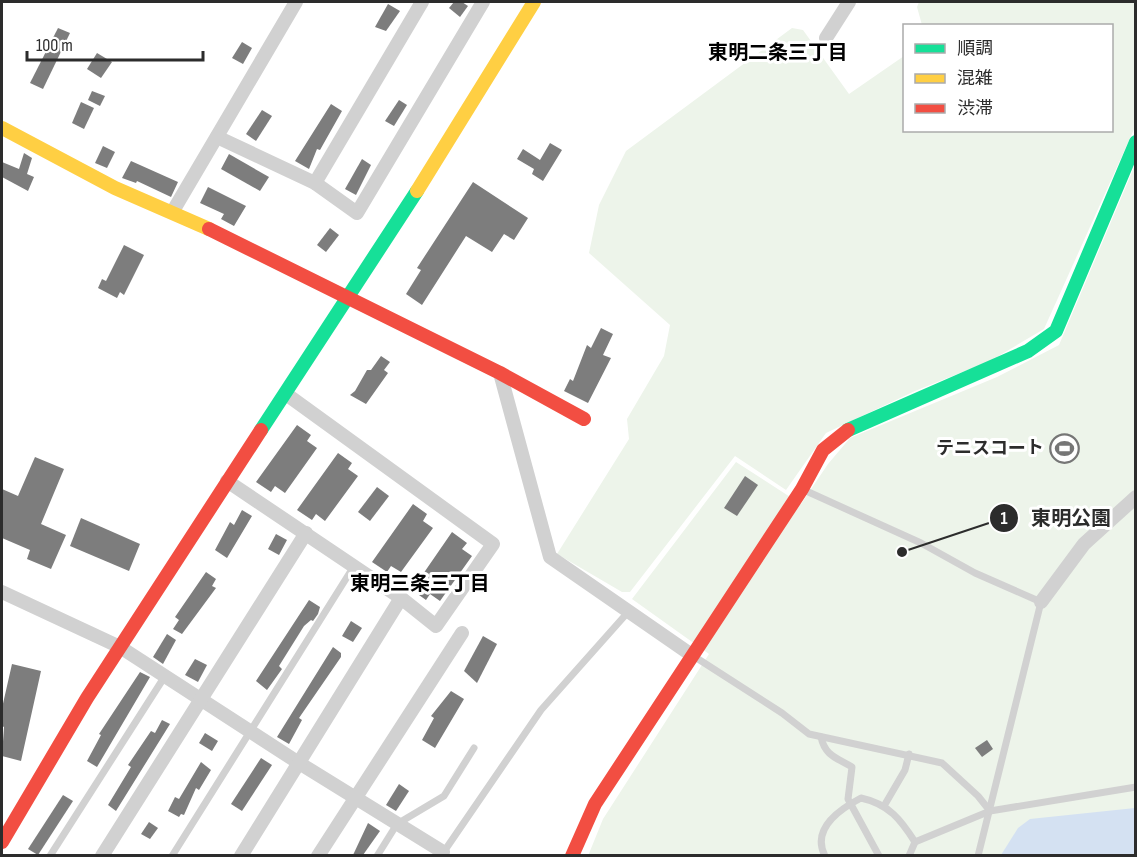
<svg xmlns="http://www.w3.org/2000/svg" width="1137" height="857" viewBox="0 0 1137 857" font-family="'Sofia Sans Condensed','Noto Sans JP',sans-serif">
  <style>
    .green { fill: #edf4ea }
    .water { fill: #d4e1f2 }
    .building { fill: #7d7d7d }
    .lines { fill: none; stroke-linecap: round; stroke-linejoin: round }
    .lane { stroke: #d1d1d1; stroke-width: 7 }
    .street { stroke: #d1d1d1; stroke-width: 14 }
    .fast { stroke: #16e098; stroke-width: 14 }
    .slow { stroke: #ffcf43; stroke-width: 14 }
    .jam { stroke: #f24e42; stroke-width: 14 }
    .labels { text-anchor: middle; stroke-width: 6; stroke-linejoin: round; paint-order: stroke }
    .poi-label { font-size: 18px; font-weight: bold; fill: #2c2c2c; stroke: #fff; text-anchor: end }
    .neighbourhood-label { font-size: 20px; font-weight: bold; fill: #000; stroke: #fff }
    .leader { fill: none; stroke: #2c2c2c; stroke-width: 2 }
    .callout-dot { fill: #2c2c2c; stroke: #fff; stroke-width: 2 }
    .mark-label { font-size: 18px; text-anchor: middle; font-weight: bold; fill: #fff }
    .callout-label { font-size: 20px; text-anchor: middle; font-weight: bold; fill: #2c2c2c; stroke: #fff; stroke-width: 6; stroke-linejoin: round; paint-order: stroke }
  </style>
  <rect width="100%" height="100%" fill="#fff"/>
  <g class="green">
    <path d="M919,2H1135V127L1044,329L990,361L915,391L826,433L786,490L735,456L630,592H622L557,554L629,439L627,419L664,356L670,325L589,253L599,205L626,151L792,28L803,30L849,94L904,56V130H1112V26L922,25L917,7Z"/>
    <path d="M1135,165V855L588,856L603,819L709,654L632,599L736,462L801,504L828,464L850,438L997,377L1059,345Z"/>
  </g>
  <path class="water" d="M1135,808V855H1001L1018,828L1030,819Z"/>
  <g class="building">
    <path d="M454,2H462L468,6L460,17L449,8Z"/>
    <path d="M388,4L400,11L386,31L375,27Z"/>
    <path d="M58,28L70,33L43,89L30,83Z"/>
    <path d="M242,42L252,48L243,64L232,58Z"/>
    <path d="M97,53L112,62L101,78L87,69Z"/>
    <path d="M92,91L105,96L100,106L88,100Z"/>
    <path d="M399,100L407,105L394,126L385,121Z"/>
    <path d="M81,102L94,108L84,129L72,123Z"/>
    <path d="M331,104L342,111L320,150L317,149L309,169L295,161Z"/>
    <path d="M262,110L272,116L256,141L246,134Z"/>
    <path d="M550,143L562,150L543,181L532,174L534,169L517,159L523,149L540,160Z"/>
    <path d="M103,146L115,152L107,168L95,163Z"/>
    <path d="M24,153L32,158L27,174L34,177L28,191L2,177V162L19,169Z"/>
    <path d="M229,154L269,177L260,191L221,169Z"/>
    <path d="M362,159L371,165L356,195L345,189Z"/>
    <path d="M131,161L178,182L171,197L137,181L136,183L122,178Z"/>
    <path d="M473,182L528,218L514,240L504,234L492,252L466,236L422,305L406,294L421,270L417,268Z"/>
    <path d="M208,187L246,206L234,226L221,219L224,214L200,203Z"/>
    <path d="M330,228L339,235L326,252L317,245Z"/>
    <path d="M124,245L144,255L124,295L120,292L117,298L98,288L102,279L106,281Z"/>
    <path d="M601,328L613,334L603,355L611,358L588,403L564,391L570,379L573,381L587,345L591,348Z"/>
    <path d="M381,356L390,362L384,370L388,373L366,404L350,395L355,391L367,370H371Z"/>
    <path d="M297,425L311,435L307,441L317,448L285,493L275,486L271,492L256,482Z"/>
    <path d="M338,453L352,463L348,469L358,476L325,521L316,514L312,520L297,510Z"/>
    <path d="M35,457L64,469L41,524L66,535L51,569L27,559L30,550L2,538V489L18,496Z"/>
    <path d="M745,476L758,485L737,516L724,508Z"/>
    <path d="M377,487L389,496L370,521L358,512Z"/>
    <path d="M413,504L427,514L423,521L433,528L401,572L391,566L387,572L372,562Z"/>
    <path d="M242,510L252,516L227,558L215,550L230,522L234,525Z"/>
    <path d="M81,518L140,544L129,571L70,546Z"/>
    <path d="M452,532L467,543L462,549L472,556L440,601L430,594L426,600L412,590Z"/>
    <path d="M276,534L287,540L279,555L268,549Z"/>
    <path d="M206,572L216,579L212,586L216,588L182,634L173,629L179,620L175,617Z"/>
    <path d="M309,600L320,607L318,614L313,621L311,620L304,626L279,666L282,669L267,690L256,681Z"/>
    <path d="M351,621L362,628L353,642L342,636Z"/>
    <path d="M167,634L176,640L163,664L153,657Z"/>
    <path d="M483,636L497,644L477,683L464,671Z"/>
    <path d="M333,647L341,653V657L299,718L302,720L289,744L277,737Z"/>
    <path d="M195,659L207,665L198,682L185,675Z"/>
    <path d="M12,664L41,671L21,761L2,756L4,727L2,726V708Z"/>
    <path d="M140,672L150,677L97,767L87,761L101,735L99,734Z"/>
    <path d="M451,691L464,699L435,748L422,740L434,718L431,716Z"/>
    <path d="M162,720L170,724L116,811L108,805L131,767L128,765L151,731L155,733Z"/>
    <path d="M205,733L218,741L212,751L199,743Z"/>
    <path d="M987,740L993,749L982,757L975,748Z"/>
    <path d="M261,758L272,765L242,811L231,804Z"/>
    <path d="M201,762L211,770L199,790L196,788L184,815L181,814L179,817L168,811L175,797L179,799Z"/>
    <path d="M399,784L409,791L396,811L386,805Z"/>
    <path d="M63,795L73,801L38,855L28,849Z"/>
    <path d="M149,822L158,828L150,839L141,834Z"/>
    <path d="M368,823L380,831L363,855H353Z"/>
  </g>
  <g class="lines">
    <g class="lane">
      <path d="M804,490L921,543L975,573L1041,602L978,856"/>
      <path d="M695,657L782,713L809,734L942,763L978,796L990,811"/>
      <path d="M821,737C825,756 837,758 852,767L848,799L879,856"/>
      <path d="M884,806L905,770L909,754"/>
      <path d="M443,853L541,710L629,611"/>
      <path d="M50,856L165,676"/>
      <path d="M172,856L354,566"/>
      <path d="M377,856L397,824L444,796L474,748"/>
      <path d="M825,856C811,829 840,809 861,798C889,804 901,820 915,842"/>
      <path d="M909,856L915,842L990,811L1136,787"/>
    </g>
    <g class="street">
      <path d="M826,38L849,2"/>
      <path d="M217,137L315,183L357,213L483,2"/>
      <path d="M315,183L422,2"/>
      <path d="M173,211L296,2"/>
      <path d="M500,373L550,557L693,656"/>
      <path d="M227,481L401,598L436,626L493,544L286,394"/>
      <path d="M2,592L120,647L299,763L443,852"/>
      <path d="M1041,602L1084,544L1136,497"/>
      <path d="M102,856L306,533"/>
      <path d="M241,856L401,598"/>
      <path d="M318,856L462,633"/>
    </g>
    <g class="fast">
      <path d="M261,430L417,191"/>
      <path d="M848,430L1028,351L1056,331L1136,142"/>
    </g>
    <g class="slow">
      <path d="M2,128L115,188L209,229"/>
      <path d="M417,191L534,2"/>
    </g>
    <g class="jam">
      <path d="M209,229L500,373L584,419"/>
      <path d="M2,842L87,698L261,430"/>
      <path d="M572,856L595,804L802,489L823,450L848,430"/>
    </g>
  </g>
  <defs>
    <symbol id="stadium-ring" viewBox="-11 -11 22 22"><circle r="9.5" fill="#fff" stroke="#767676" stroke-width="1.5"/><path d="M0-5a6.5 5 0 1 0 0 10a6.5 5 0 1 0 0-10ZM-3.5-1.8h7v3.6h-7Z" fill="#767676"/></symbol>
  </defs>
  <g fill-rule="evenodd">
    <use href="#stadium-ring" x="1048" y="432" width="33" height="33"/>
  </g>
  <g class="labels">
    <g class="poi-label">
      <text x="1044" y="454">テニスコート</text>
    </g>
    <g class="neighbourhood-label">
      <text x="778" y="59">東明二条三丁目</text>
      <text x="420" y="590">東明三条三丁目</text>
    </g>
  </g>
  <path class="leader" d="M902 552L1004 518"/>
  <g class="callout-dot">
    <circle cx="902" cy="552" r="6"/>
    <circle cx="1004" cy="518" r="15"/>
  </g>
  <g class="mark-label">
    <text x="1004" y="524">1</text>
  </g>
  <g class="callout-label">
    <text x="1071" y="525">東明公園</text>
  </g>
  <rect width="1137" height="857" fill="none" stroke="#2c2c2c" stroke-width="6"/>
  <rect x="903" y="24" width="210" height="108" fill="#ffffff" stroke="#ababab" stroke-width="1.5"/>
  <rect x="915" y="44" width="30" height="9" fill="#16e098" stroke="#ababab" stroke-width="1.5"/>
  <text x="957" y="54" font-size="18" fill="#2c2c2c">順調</text>
  <rect x="915" y="74" width="30" height="9" fill="#ffcf43" stroke="#ababab" stroke-width="1.5"/>
  <text x="957" y="84" font-size="18" fill="#2c2c2c">混雑</text>
  <rect x="915" y="104" width="30" height="9" fill="#f24e42" stroke="#ababab" stroke-width="1.5"/>
  <text x="957" y="114" font-size="18" fill="#2c2c2c">渋滞</text>
  <path d="M27 51v9h176v-9" fill="none" stroke="#2c2c2c" stroke-width="3"/>
  <text x="36" y="51" font-size="18" fill="#2c2c2c" stroke="#ffffff" stroke-width="4.5" paint-order="stroke">100 m</text>
</svg>
